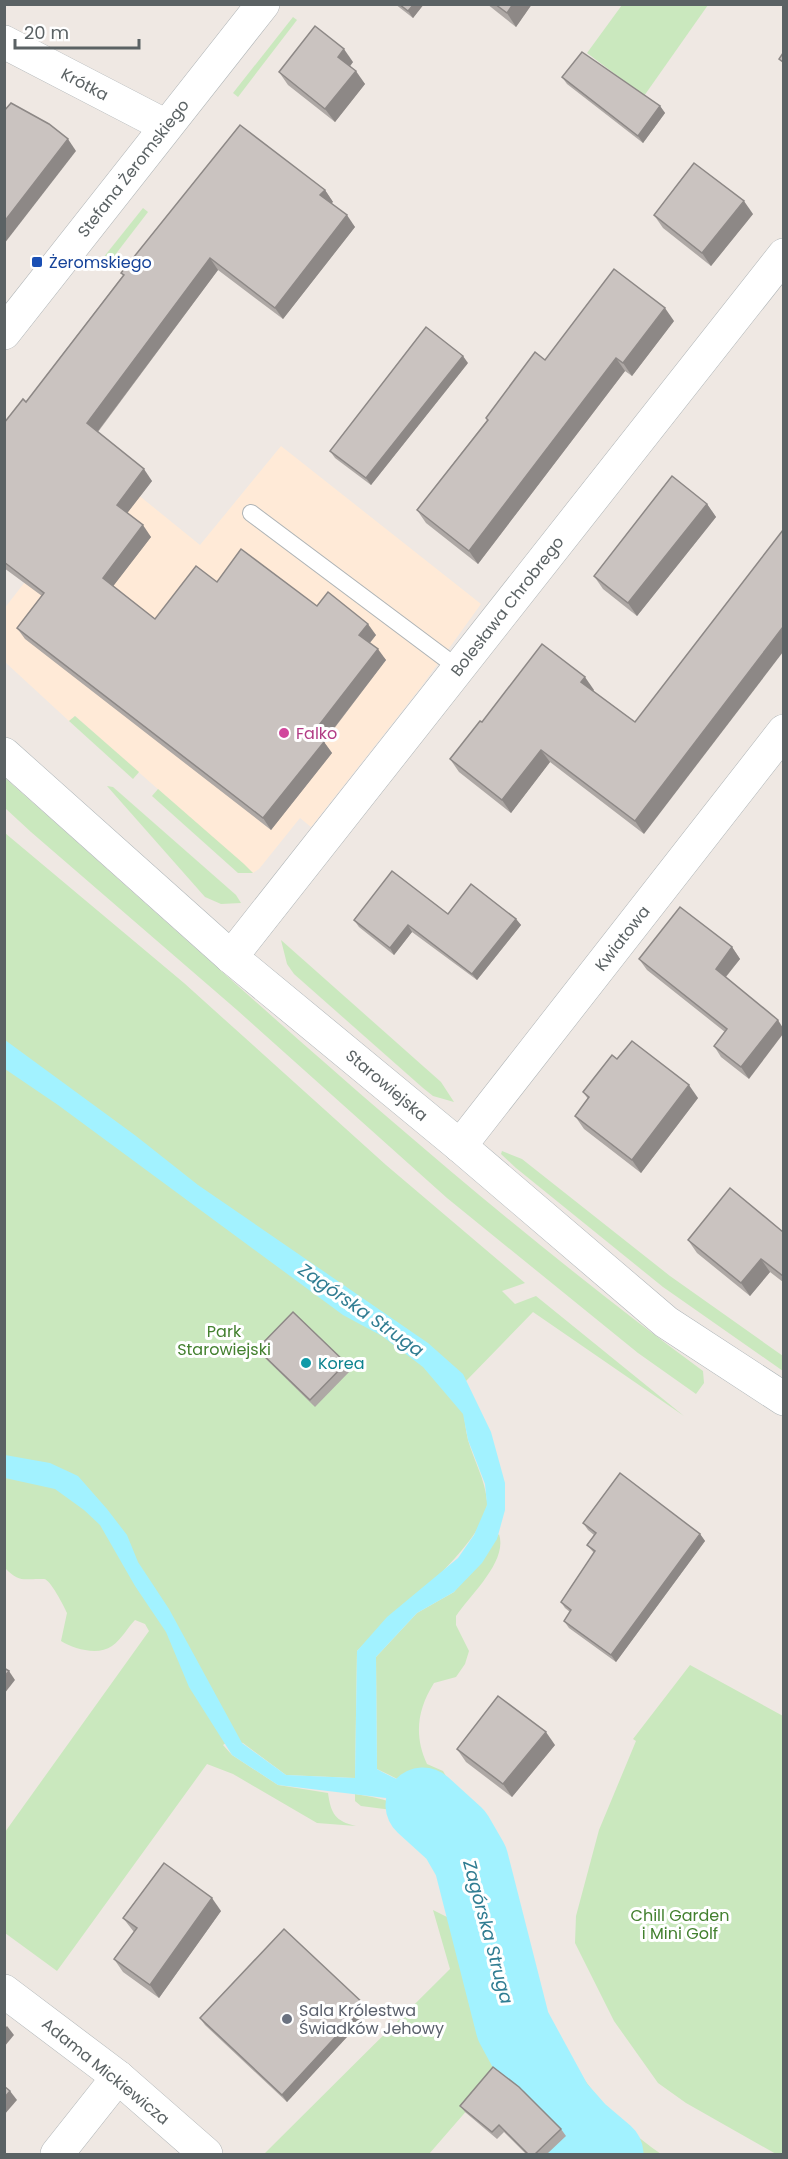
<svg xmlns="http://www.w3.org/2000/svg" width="788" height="2159" viewBox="0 0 788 2159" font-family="Poppins,sans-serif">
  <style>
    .commercial { fill: #ffead7 }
    .green { fill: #cae8be }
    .water { fill: #a2f2ff }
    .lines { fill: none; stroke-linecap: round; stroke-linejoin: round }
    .river { stroke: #a2f2ff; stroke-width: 75 }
    .service-casing { stroke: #afb4b6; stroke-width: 18 }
    .minor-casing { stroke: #afb4b6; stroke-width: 34 }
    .tertiary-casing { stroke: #afb4b6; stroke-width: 34 }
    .secondary-casing { stroke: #afb6b9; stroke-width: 34 }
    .service { stroke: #fff; stroke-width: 16 }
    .minor { stroke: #fff; stroke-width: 33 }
    .tertiary { stroke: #fff; stroke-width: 33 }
    .secondary { stroke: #fff; stroke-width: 33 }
    .wall { fill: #aea8a5 }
    .shaded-wall { fill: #8d8886 }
    .building { fill: #cac3c0; stroke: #8d8886; stroke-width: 1.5 }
    .transit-dot { fill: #1a4fb4; stroke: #fff; stroke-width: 2 }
    .hotel-dot { fill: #d1479c; stroke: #fff; stroke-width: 2 }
    .culture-dot { fill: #0f9aa8; stroke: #fff; stroke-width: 2 }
    .worship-dot { fill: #6b7280; stroke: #fff; stroke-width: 2 }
    .labels { text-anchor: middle; stroke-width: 6; stroke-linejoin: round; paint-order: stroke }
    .street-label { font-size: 16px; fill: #5b6264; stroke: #fff }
    .transit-label { font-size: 16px; fill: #164399; stroke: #fff; text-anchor: start }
    .hotel-label { font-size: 16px; fill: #b23c85; stroke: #fff; text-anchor: start }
    .park-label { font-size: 16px; fill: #43802f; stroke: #fff }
    .culture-label { font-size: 16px; fill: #0d838f; stroke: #fff; text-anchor: start }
    .worship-label { font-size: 16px; fill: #5b616d; stroke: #fff; text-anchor: start }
    .water-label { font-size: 18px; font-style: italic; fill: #307d92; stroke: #fff }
  </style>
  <rect width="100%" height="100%" fill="#efe8e3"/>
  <path class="commercial" d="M281,446L481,604L421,687L311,827L300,818L259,869L253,873L75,716L69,721L5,662L4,609L110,472L200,545Z"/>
  <g class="green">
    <path d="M622,5H708L644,96L587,53Z"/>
    <path d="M293,17L297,20L238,97L233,93Z"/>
    <path d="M143,208L148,212L105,268L103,258Z"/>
    <path d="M75,716L139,772L133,779L69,721Z"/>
    <path d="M5,778C233,980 457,1190 703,1371L704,1383L696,1394L638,1353L447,1198L237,1010L31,832L5,808Z"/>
    <path d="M107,786L113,787L236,895L241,903L221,904L205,897Z"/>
    <path d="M158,789L244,864L253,873H238L152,796Z"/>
    <path d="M5,833L184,983L386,1165L525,1283L502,1291L515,1304L536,1296L684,1416L533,1312L466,1381L463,1376C463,1397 463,1418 468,1440C474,1461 485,1479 487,1501C490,1540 386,1623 357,1651L355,1778L286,1775L243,1743L230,1740L223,1745L232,1755L278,1785L328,1793C331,1814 335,1821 356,1826L317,1823L233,1774L207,1764L57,1971L5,1933V1832L149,1631L145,1624L135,1620C127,1628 122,1639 112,1646C98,1656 74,1649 61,1641L67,1613C64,1606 50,1579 44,1579C25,1578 20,1584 5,1568Z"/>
    <path d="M281,940L441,1082L454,1102L433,1096L423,1088L294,974L287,964Z"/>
    <path d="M502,1151L522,1159L670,1276L783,1356V1371L663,1287L516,1168L501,1154Z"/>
    <path d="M499,1534C508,1561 471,1594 456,1616V1625L469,1651L465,1664L456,1677L434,1683C417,1710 414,1736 427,1764L443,1771L456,1793L472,1806L497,1847L500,1863L487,1881C468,1815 435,1797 377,1769L376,1657L417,1613L454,1592Z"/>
    <path d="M690,1665L783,1716V2154H776L686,2103L658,2083L614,2021L575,1943L576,1916L599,1830L636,1741L633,1739Z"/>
    <path d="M355,1794C419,1803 450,1829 467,1891L459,1893L453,1889L447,1866L434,1838L392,1810L361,1806L355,1801Z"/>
    <path d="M502,1908L508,1912L513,1921C539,2015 579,2098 661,2154H623L582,2122L565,2100L525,2022L514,1970L493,1913Z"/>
    <path d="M433,1910L449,1918L474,1919C477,1928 481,1937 483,1946C489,1973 495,2037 515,2055L429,2154H264L450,1969Z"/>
  </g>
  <g class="water">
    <path d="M5,1040L136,1136L198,1185L428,1343L463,1374L491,1432L505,1483V1510L497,1539L482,1563L454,1592L417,1613L376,1657L377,1769C390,1777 405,1782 419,1789C455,1809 481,1845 488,1885L467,1891L459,1861L449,1844L432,1826L411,1809L386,1798L278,1785L232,1755L189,1687L166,1632L135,1586L100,1525L84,1510L55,1489L5,1478V1455L50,1463L78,1476L107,1509L127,1535L138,1562L169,1609L242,1743L286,1775L355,1778L357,1651L387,1617L458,1558L474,1535L487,1505L485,1484L468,1440L463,1414L423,1367L382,1336L343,1315L58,1105L5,1069Z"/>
    <path d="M493,1913L514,1970L525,2022L565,2100L582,2122L623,2154H594L550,2112L511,2052L487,1982L483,1946L474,1919Z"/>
  </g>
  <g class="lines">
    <path class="river" d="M423,1805L456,1835L471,1861L513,2026L556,2105L579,2131L606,2154"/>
    <defs>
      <path id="service" d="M251,513L458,668"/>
      <g id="minor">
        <path d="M4,42L166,126"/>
        <path d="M231,957L784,255"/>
        <path d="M460,1146L784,731"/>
        <path d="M4,1991L118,2077L206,2154"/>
        <path d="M57,2154L118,2077"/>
      </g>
      <path id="tertiary" d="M4,333L263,4"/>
      <path id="secondary" d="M4,754L231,957L460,1146L666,1322L784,1399"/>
    </defs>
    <use href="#service" class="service-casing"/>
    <use href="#minor" class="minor-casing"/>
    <use href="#tertiary" class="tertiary-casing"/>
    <use href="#secondary" class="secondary-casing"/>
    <use href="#service" class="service"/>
    <use href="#minor" class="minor"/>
    <use href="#tertiary" class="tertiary"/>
    <use href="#secondary" class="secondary"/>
  </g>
  <g class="wall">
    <path d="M395,4H424L413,18Z"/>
    <path d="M487,4H532L516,27Z"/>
    <path d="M353,62L350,66L365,84L335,122L288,85L279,72Z"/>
    <path d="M562,77L660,106L665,113L643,143L567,84Z"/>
    <path d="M325,190L333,202L331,203L355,227L283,319L218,270L98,432L152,481L127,513L151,537L113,586L155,619L217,582L317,606L376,635L370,643L386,660L324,742L332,753L271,830L25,639L17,628L42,596L4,568V423L26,402L123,275L121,273Z"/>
    <path d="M753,214L711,266L663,228L654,215Z"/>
    <path d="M674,321L632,376L625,371L478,564L426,523L417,510L487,420L486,418L545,360Z"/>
    <path d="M468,363L371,485L335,458L330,451Z"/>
    <path d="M707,504L716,517L637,616L603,589L594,576Z"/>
    <path d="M594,690L593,691L644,834L550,762L511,813L459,772L450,759L482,722Z"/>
    <path d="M448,914L516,919L521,925L477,980L412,932L394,955L359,927L354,920Z"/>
    <path d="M732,947L740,959L726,977L749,1079L721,1057L714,1046L725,1032L647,970L639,959Z"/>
    <path d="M617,1059L698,1098L641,1173L584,1129L575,1116L588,1099L583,1092Z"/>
    <path d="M783,1232V1282L770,1272L750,1296L697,1253L688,1240Z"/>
    <path d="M257,1349L346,1363L351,1370L315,1407L262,1355Z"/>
    <path d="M583,1523L700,1534L705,1541L616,1662L569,1628L564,1621L570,1612L565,1608L561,1602L594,1553L587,1545L594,1535L588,1530Z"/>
    <path d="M555,1745L512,1797L466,1762L457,1749Z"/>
    <path d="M221,1911L159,1998L123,1972L114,1959L134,1932L123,1918Z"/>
    <path d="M365,2005L370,2012L287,2102L205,2025L200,2018Z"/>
    <path d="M460,2106L561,2129L566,2136L547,2154H526L504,2132L497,2139L465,2112Z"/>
  </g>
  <g class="shaded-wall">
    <path d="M414,4H424L413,18L408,11Z"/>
    <path d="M513,4H532L516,27L507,13Z"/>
    <path d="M344,49L353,62L347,70L338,57Z"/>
    <path d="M356,71L365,84L335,122L325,109Z"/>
    <path d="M660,106L665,113L643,143L638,136Z"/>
    <path d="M68,139L76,151L4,244V222Z"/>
    <path d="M325,190L333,202L328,206L320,195Z"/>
    <path d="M744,201L753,214L711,266L702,253Z"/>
    <path d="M347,215L355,227L283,319L275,308Z"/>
    <path d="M210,258L218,270L95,435L87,423Z"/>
    <path d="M665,308L674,321L632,376L623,363Z"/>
    <path d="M463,356L468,363L371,485L366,478Z"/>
    <path d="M616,358L625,371L478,564L469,551Z"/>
    <path d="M144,469L152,481L125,516L117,505Z"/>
    <path d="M707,504L716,517L637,616L628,603Z"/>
    <path d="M143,525L151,537L111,589L103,578Z"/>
    <path d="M368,624L376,635L367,646L359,635Z"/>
    <path d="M783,627V652L644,834L635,821Z"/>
    <path d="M378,649L386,660L321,745L313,733Z"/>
    <path d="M585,677L594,690L590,695L581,682Z"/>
    <path d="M324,742L332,753L271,830L263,818Z"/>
    <path d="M541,750L550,762L511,813L502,800Z"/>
    <path d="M516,919L521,925L477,980L472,974Z"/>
    <path d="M408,925L412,932L394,955L390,948Z"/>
    <path d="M732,947L740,959L723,980L716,969Z"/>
    <path d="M778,1020L783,1028V1034L749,1079L741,1067Z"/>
    <path d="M689,1085L698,1098L641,1173L632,1160Z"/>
    <path d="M761,1259L770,1272L750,1296L741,1283Z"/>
    <path d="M700,1534L705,1541L616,1662L611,1655Z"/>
    <path d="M9,1671L15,1680L4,1694V1677Z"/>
    <path d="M546,1732L555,1745L512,1797L503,1784Z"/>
    <path d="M212,1898L221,1911L159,1998L150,1985Z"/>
    <path d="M365,2005L370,2012L287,2102L282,2095Z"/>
    <path d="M7,2026L14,2035L4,2047V2029Z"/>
    <path d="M10,2091L17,2100L4,2115V2098Z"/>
  </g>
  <g class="building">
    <path d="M399,4H414L408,11Z"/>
    <path d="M495,4H513L507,13Z"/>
    <path d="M315,26L344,49L338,57L356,71L325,109L279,72Z"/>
    <path d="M582,52L660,106L638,136L562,77Z"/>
    <path d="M783,53V62L779,59Z"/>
    <path d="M11,103L49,124L68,139L4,222V111Z"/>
    <path d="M240,125L325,190L320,195L347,215L275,308L210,258L87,423L144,469L117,505L143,525L103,578L155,619L196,566L217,582L241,549L317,606L328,592L368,624L359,635L378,649L313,733L324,742L263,818L17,628L44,593L4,562V423L23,399L26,402L124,275L121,273Z"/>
    <path d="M694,163L744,201L702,253L654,215Z"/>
    <path d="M614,269L665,308L623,363L616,358L469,551L417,510L488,420L486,418L535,352L545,360Z"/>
    <path d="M426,327L463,356L366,478L330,451Z"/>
    <path d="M672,476L707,504L628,603L594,576Z"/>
    <path d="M783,530V627L635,821L541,750L502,800L450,759L480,721L482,722L542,644L585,677L581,682L635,722Z"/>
    <path d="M392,871L448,914L471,884L516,919L472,974L408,925L390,948L354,920Z"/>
    <path d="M680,907L732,947L716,969L778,1020L741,1067L714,1046L727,1029L639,959Z"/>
    <path d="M632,1041L689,1085L632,1160L575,1116L589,1097L583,1092L612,1055L617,1059Z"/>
    <path d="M730,1188L783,1232V1276L761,1259L741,1283L688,1240Z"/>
    <path d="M293,1312L346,1363L310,1400L257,1349Z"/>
    <path d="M620,1473L700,1534L611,1655L564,1621L571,1610L561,1602L595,1551L587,1545L596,1533L583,1523Z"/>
    <path d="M4,1668L9,1671L4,1677Z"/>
    <path d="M498,1696L546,1732L503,1784L457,1749Z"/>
    <path d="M164,1863L212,1898L150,1985L114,1959L137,1928L123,1918Z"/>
    <path d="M284,1929L365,2005L282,2095L200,2018Z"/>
    <path d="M493,2067L519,2087L561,2129L535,2154H528L499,2125L492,2132L460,2106Z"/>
    <path d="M4,2086L10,2091L4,2098Z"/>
  </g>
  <rect class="transit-dot" x="31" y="256" width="12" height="12" rx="3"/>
  <circle class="hotel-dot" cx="284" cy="733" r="6"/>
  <circle class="culture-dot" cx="306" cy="1363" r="6"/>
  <circle class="worship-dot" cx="287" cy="2019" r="6"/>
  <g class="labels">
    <g class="street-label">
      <text transform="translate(85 84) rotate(28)" y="6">Krótka</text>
      <text transform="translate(133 168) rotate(-52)" y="6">Stefana Żeromskiego</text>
      <text transform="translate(507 606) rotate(-52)" y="6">Bolesława Chrobrego</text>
      <text transform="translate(622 938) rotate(-52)" y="6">Kwiatowa</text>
      <text transform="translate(387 1085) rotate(40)" y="6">Starowiejska</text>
      <text transform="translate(106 2071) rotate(39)" y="6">Adama Mickiewicza</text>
    </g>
    <g class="transit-label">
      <text x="49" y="268">Żeromskiego</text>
    </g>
    <g class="hotel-label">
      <text x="296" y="739">Falko</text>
    </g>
    <g class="park-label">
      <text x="224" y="1337">Park<tspan x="224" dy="18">Starowiejski</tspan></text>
      <text x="680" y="1921">Chill Garden<tspan x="680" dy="18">i Mini Golf</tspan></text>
    </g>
    <g class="culture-label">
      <text x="318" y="1369">Korea</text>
    </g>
    <g class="worship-label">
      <text x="299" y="2016">Sala Królestwa<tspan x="299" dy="18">Świadków Jehowy</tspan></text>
    </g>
    <g class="water-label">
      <text transform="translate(361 1310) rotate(35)" y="6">Zagórska Struga</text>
      <text transform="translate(488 1932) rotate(75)" y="6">Zagórska Struga</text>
    </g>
  </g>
  <rect width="788" height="2159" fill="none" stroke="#5b6264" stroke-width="12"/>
  <path d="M15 39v9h124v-9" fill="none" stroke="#5b6264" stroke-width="3"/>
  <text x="24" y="39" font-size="18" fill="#5b6264" stroke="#ffffff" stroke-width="4.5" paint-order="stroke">20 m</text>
</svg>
